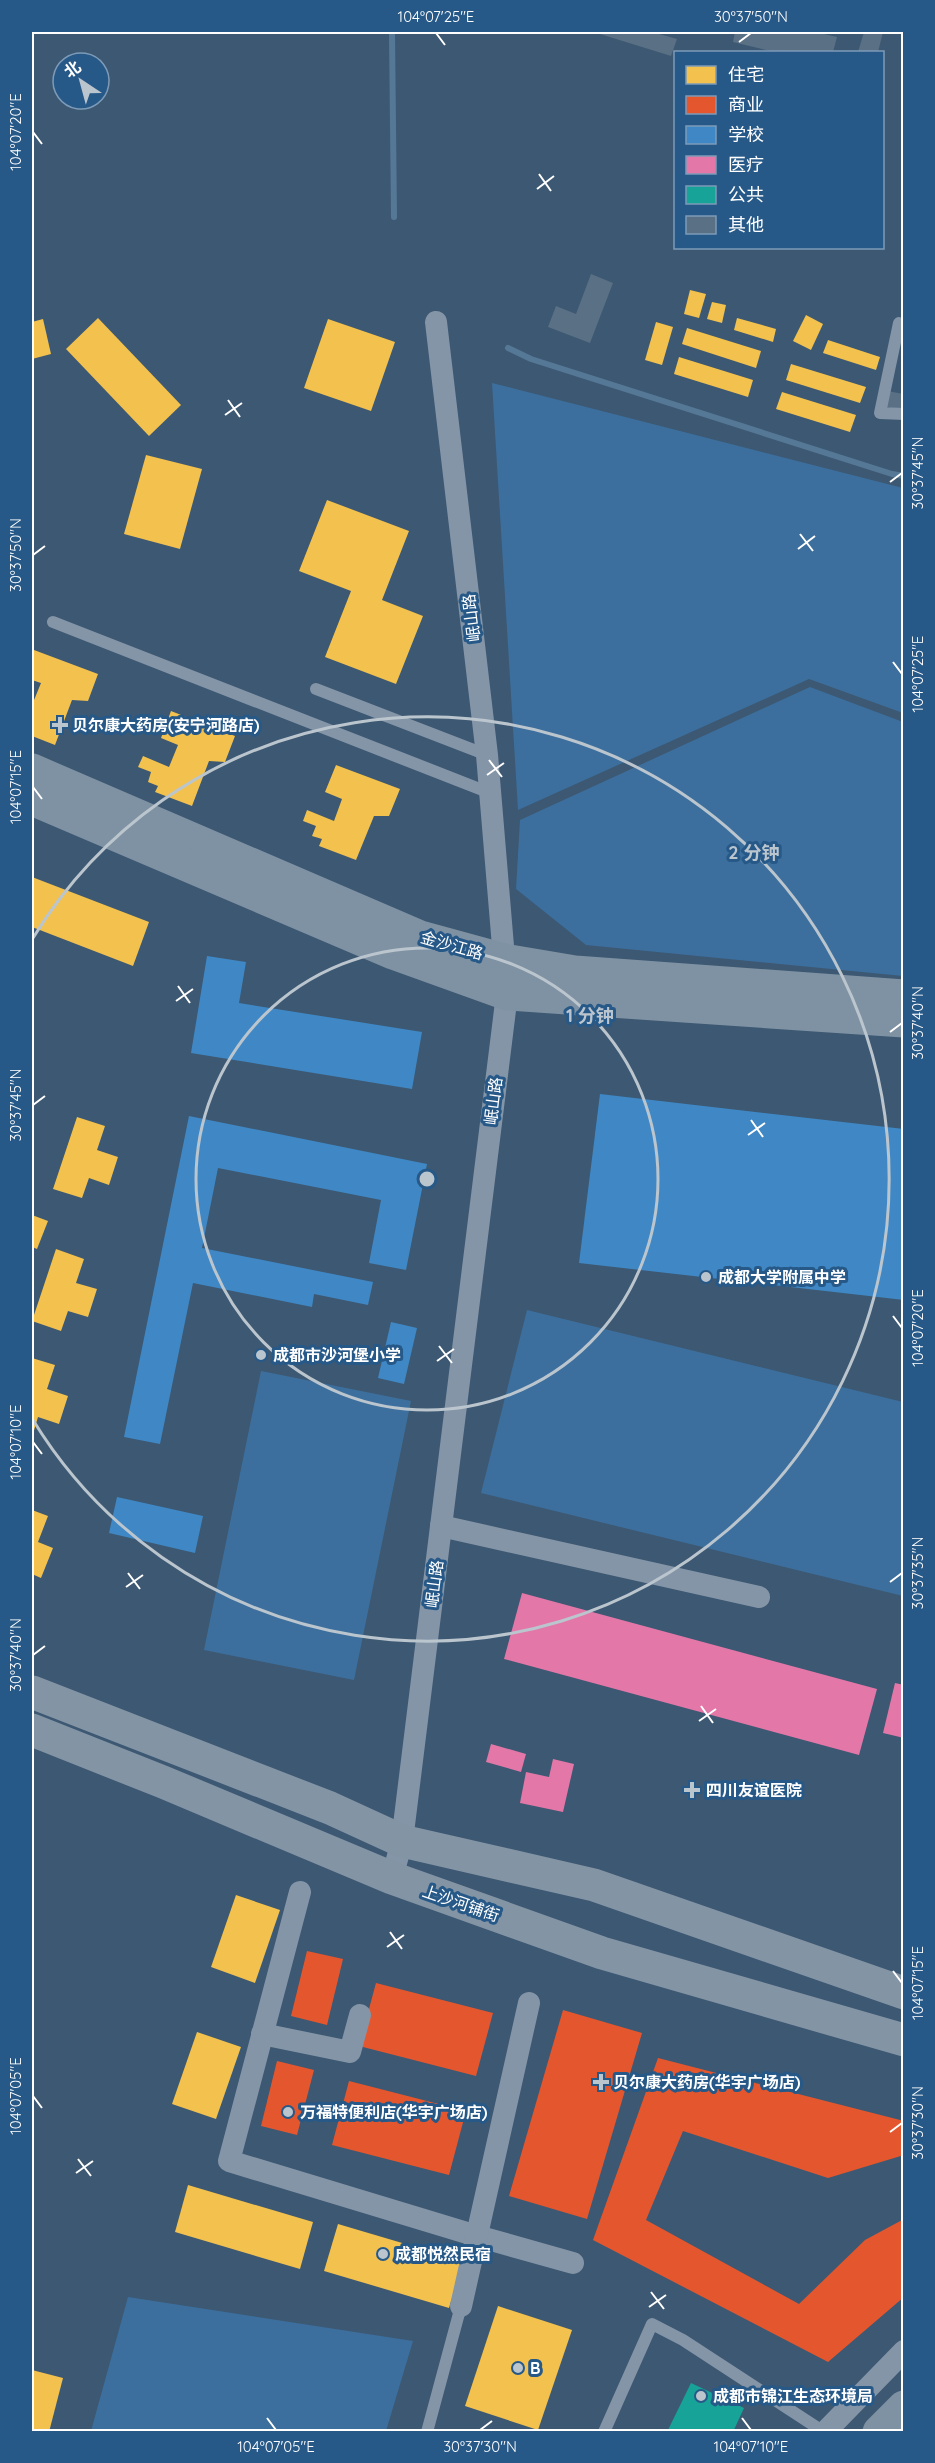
<svg xmlns="http://www.w3.org/2000/svg" width="935" height="2463" viewBox="0 0 935 2463" font-family="Quicksand,'Noto Sans SC',sans-serif">
  <style>
    .green { fill: #3c6f9d }
    .homes { fill: #f2c14e }
    .shops { fill: #e4572e }
    .schools { fill: #3f88c5 }
    .health { fill: #e377a8 }
    .public { fill: #17a398 }
    .lines { fill: none; stroke-linecap: round; stroke-linejoin: round }
    .stream { stroke: #567897; stroke-width: 6 }
    .building { fill: #5a7084 }
    .lane { stroke: #8495a7; stroke-width: 12 }
    .street { stroke: #8495a7; stroke-width: 22 }
    .secondary { stroke: #7f92a3; stroke-width: 33 }
    .primary { stroke: #8394a5; stroke-width: 33 }
    .ticks { fill: none; stroke: #fff; stroke-width: 2 }
    .ring { fill: none; stroke: #bbc5ce; stroke-width: 3 }
    .poi-dot { fill: #bbc5ce; stroke: #275988; stroke-width: 2 }
    .labels { text-anchor: middle; stroke-width: 6; stroke-linejoin: round; paint-order: stroke }
    .street-label { font-size: 16px; fill: #fff; stroke: #275988 }
    .poi-label { font-size: 16px; font-weight: bold; fill: #fff; stroke: #275988; text-anchor: start }
    .centre { fill: #bbc5ce; stroke: #275988; stroke-width: 3 }
    .ring-label { font-size: 18px; text-anchor: middle; font-weight: bold; fill: #bbc5ce; stroke: #275988; stroke-width: 6; stroke-linejoin: round; paint-order: stroke }
    .neatline { fill: none; stroke: #fff; stroke-width: 2 }
    .ticks-label { font-size: 15px; text-anchor: middle; fill: #fff }
  </style>
  <rect width="100%" height="100%" fill="#3d5872"/>
  <g class="green">
    <path d="M492,383L903,488V713L809,679L518,810Z"/>
    <path d="M810,687L903,722V976L586,945L516,889L520,820Z"/>
    <path d="M527,1310L903,1402V1596L481,1493Z"/>
    <path d="M261,1371L411,1401L354,1680L204,1650Z"/>
    <path d="M128,2297L413,2341L386,2431H91Z"/>
  </g>
  <g class="homes">
    <path d="M690,290L706,294L699,318L684,314Z"/>
    <path d="M712,302L726,305L722,323L707,319Z"/>
    <path d="M806,315L823,324L811,350L793,341Z"/>
    <path d="M98,318L181,405L149,436L66,349Z"/>
    <path d="M737,318L776,329L773,342L734,330Z"/>
    <path d="M43,319L51,354L32,359V322Z"/>
    <path d="M328,319L395,342L371,411L304,388Z"/>
    <path d="M656,322L673,327L662,365L645,360Z"/>
    <path d="M687,328L761,351L756,368L682,344Z"/>
    <path d="M828,340L880,357L876,370L823,353Z"/>
    <path d="M679,357L753,380L748,397L674,374Z"/>
    <path d="M791,364L866,387L860,403L786,380Z"/>
    <path d="M782,392L856,415L850,432L776,409Z"/>
    <path d="M146,455L202,469L180,549L124,534Z"/>
    <path d="M327,500L409,531L382,600L423,616L396,684L325,657L351,591L299,571Z"/>
    <path d="M34,650L98,674L88,701L72,700L55,745L32,736V705L41,683L32,680V656Z"/>
    <path d="M171,711L235,736L225,762L209,761L192,806L155,792L158,786L148,782L151,772L138,767L143,756L169,767L178,745L161,738Z"/>
    <path d="M336,765L400,789L389,816H374L356,860L319,846L322,839L312,836L316,826L303,821L307,810L334,821L342,799L325,792Z"/>
    <path d="M32,877L149,922L133,966L32,927Z"/>
    <path d="M77,1117L105,1126L97,1150L118,1157L109,1185L89,1178L82,1198L53,1189Z"/>
    <path d="M32,1215L48,1221L37,1249L32,1247Z"/>
    <path d="M56,1249L84,1259L76,1283L97,1289L88,1317L68,1311L61,1331L32,1321Z"/>
    <path d="M32,1358L55,1365L47,1389L68,1396L59,1424L38,1417L32,1437Z"/>
    <path d="M32,1510L48,1516L38,1542L53,1548L41,1578L32,1574Z"/>
    <path d="M236,1895L280,1910L255,1983L211,1967Z"/>
    <path d="M197,2032L241,2047L216,2119L172,2104Z"/>
    <path d="M188,2185L313,2222L300,2269L175,2232Z"/>
    <path d="M338,2224L463,2261L449,2308L324,2271Z"/>
    <path d="M498,2306L572,2330L538,2430L465,2406Z"/>
    <path d="M32,2370L63,2378L49,2432H32Z"/>
  </g>
  <g class="shops">
    <path d="M307,1951L343,1959L327,2025L291,2016Z"/>
    <path d="M376,1983L493,2013L476,2076L359,2046Z"/>
    <path d="M563,2010L642,2033L587,2219L509,2196Z"/>
    <path d="M658,2058L904,2121V2155L828,2178L683,2131L646,2220L799,2304L865,2240L904,2219V2297L828,2362L593,2240Z"/>
    <path d="M277,2061L314,2070L297,2135L261,2126Z"/>
    <path d="M349,2081L466,2111L449,2175L332,2145Z"/>
  </g>
  <g class="schools">
    <path d="M207,956L246,962L239,1003L422,1032L412,1089L191,1053Z"/>
    <path d="M600,1094L904,1129V1300L579,1263Z"/>
    <path d="M189,1116L427,1164L406,1270L369,1263L381,1200L218,1168L202,1248L373,1282L368,1305L314,1294L312,1307L193,1283L160,1444L124,1437Z"/>
    <path d="M391,1322L417,1328L404,1384L378,1378Z"/>
    <path d="M117,1497L203,1516L195,1553L109,1533Z"/>
  </g>
  <g class="health">
    <path d="M522,1593L877,1689L859,1755L504,1659Z"/>
    <path d="M895,1683L904,1685V1738L883,1733Z"/>
    <path d="M491,1744L526,1754L521,1772L486,1762Z"/>
    <path d="M553,1759L574,1764L563,1812L520,1803L526,1772L549,1777Z"/>
  </g>
  <path class="public" d="M691,2383L744,2408L733,2432H667Z"/>
  <g class="lines">
    <g class="stream">
      <path d="M392,32L394,217"/>
      <path d="M508,348L531,359L892,474L904,476"/>
    </g>
  </g>
  <g class="building">
    <path d="M601,32H652L677,39L671,56L600,34Z"/>
    <path d="M735,32H815L837,37L833,52H774L733,42Z"/>
    <path d="M864,32H883L878,52H858Z"/>
    <path d="M591,274L613,283L590,343L548,327L556,306L576,314Z"/>
    <path d="M887,391L904,394V410L884,407Z"/>
  </g>
  <g class="lines">
    <g class="lane">
      <path d="M899,323L880,413L904,414"/>
      <path d="M53,622L490,793"/>
      <path d="M316,689L487,755"/>
      <path d="M427,2432L461,2306"/>
      <path d="M604,2432L652,2324L683,2340L824,2432"/>
    </g>
    <g class="street">
      <path d="M441,1526L759,1597"/>
      <path d="M392,1878L402,1841L507,994L487,755L436,322"/>
      <path d="M300,1892L229,2161L477,2236L573,2263"/>
      <path d="M262,2034L350,2052L360,2015"/>
      <path d="M461,2306L529,2003"/>
      <path d="M825,2432L904,2351"/>
    </g>
    <g class="secondary">
      <path d="M32,770L420,937L504,960L575,972L904,996"/>
      <path d="M32,799L393,953L507,994L904,1021"/>
      <path d="M879,2432L904,2407"/>
    </g>
    <g class="primary">
      <path d="M32,1692L330,1808L402,1841L594,1885L904,1993"/>
      <path d="M32,1730L163,1782L392,1878L602,1953L904,2040"/>
    </g>
  </g>
  <path class="ticks" d="M436,33L445,45M739,42L751,33M33,132L42,144M539,174L551,191M537,189L554,176M228,400L240,417M225,415L242,403M890,482L902,473M800,534L813,551M798,549L815,536M33,555L45,546M893,662L902,674M489,760L502,777M487,775L504,763M33,787L42,799M178,986L190,1003M176,1001L193,989M890,1032L902,1023M33,1105L45,1096M751,1120L763,1137M748,1135L765,1123M893,1316L902,1328M439,1346L452,1363M437,1361L454,1349M33,1442L42,1454M128,1573L140,1589M890,1582L902,1573M126,1587L143,1575M33,1655L45,1646M701,1706L713,1723M699,1721L716,1709M390,1932L402,1949M387,1947L404,1935M893,1971L902,1983M33,2096L42,2108M890,2132L902,2123M78,2159L91,2176M76,2173L93,2161M651,2292L664,2309M649,2307L666,2295M267,2418L276,2430M742,2418L751,2430M480,2430L492,2421"/>
  <g class="ring">
    <circle cx="427" cy="1179" r="231"/>
    <path d="M33 938A462 462 0 1 1 33 1420"/>
  </g>
  <g class="poi-dot">
    <path d="M57 716h6v6h6v6h-6v6h-6v-6h-6v-6h6z"/>
    <circle cx="706" cy="1277" r="6"/>
    <circle cx="261" cy="1355" r="6"/>
    <path d="M689 1781h6v6h6v6h-6v6h-6v-6h-6v-6h6z"/>
    <path d="M598 2073h6v6h6v6h-6v6h-6v-6h-6v-6h6z"/>
    <circle cx="288" cy="2112" r="6"/>
    <circle cx="383" cy="2254" r="6"/>
    <circle cx="518" cy="2368" r="6"/>
    <circle cx="701" cy="2396" r="6"/>
  </g>
  <g class="labels">
    <g class="street-label">
      <text transform="translate(471 618) rotate(-97)" y="6">岷山路</text>
      <text transform="translate(452 945) rotate(16)" y="6">金沙江路</text>
      <text transform="translate(493 1101) rotate(-83)" y="6">岷山路</text>
      <text transform="translate(434 1584) rotate(-83)" y="6">岷山路</text>
      <text transform="translate(461 1903) rotate(19)" y="6">上沙河铺街</text>
    </g>
    <g class="poi-label">
      <text x="72" y="731">贝尔康大药房(安宁河路店)</text>
      <text x="718" y="1283">成都大学附属中学</text>
      <text x="273" y="1361">成都市沙河堡小学</text>
      <text x="706" y="1796">四川友谊医院</text>
      <text x="613" y="2088">贝尔康大药房(华宇广场店)</text>
      <text x="300" y="2118">万福特便利店(华宇广场店)</text>
      <text x="395" y="2260">成都悦然民宿</text>
      <text x="530" y="2374">B</text>
      <text x="713" y="2402">成都市锦江生态环境局</text>
    </g>
  </g>
  <circle cx="427" cy="1179" r="9" class="centre"/>
  <g class="ring-label">
    <text x="754" y="859">2 分钟</text>
    <text x="590" y="1022">1 分钟</text>
  </g>
  <rect width="935" height="2463" fill="none" stroke="#275988" stroke-width="66"/>
  <rect x="674" y="51" width="210" height="198" fill="#275988" stroke="#7d9bb8" stroke-width="1.5"/>
  <rect x="686" y="66" width="30" height="18" fill="#f2c14e" stroke="#7d9bb8" stroke-width="1.5"/>
  <text x="728" y="81" font-size="18" fill="#ffffff">住宅</text>
  <rect x="686" y="96" width="30" height="18" fill="#e4572e" stroke="#7d9bb8" stroke-width="1.5"/>
  <text x="728" y="111" font-size="18" fill="#ffffff">商业</text>
  <rect x="686" y="126" width="30" height="18" fill="#3f88c5" stroke="#7d9bb8" stroke-width="1.5"/>
  <text x="728" y="141" font-size="18" fill="#ffffff">学校</text>
  <rect x="686" y="156" width="30" height="18" fill="#e377a8" stroke="#7d9bb8" stroke-width="1.5"/>
  <text x="728" y="171" font-size="18" fill="#ffffff">医疗</text>
  <rect x="686" y="186" width="30" height="18" fill="#17a398" stroke="#7d9bb8" stroke-width="1.5"/>
  <text x="728" y="201" font-size="18" fill="#ffffff">公共</text>
  <rect x="686" y="216" width="30" height="18" fill="#5a7084" stroke="#7d9bb8" stroke-width="1.5"/>
  <text x="728" y="231" font-size="18" fill="#ffffff">其他</text>
  <g transform="translate(81 81) rotate(324)"><circle r="28" fill="#275988" stroke="#7d9bb8" stroke-width="1.5"/>
  <path d="M0-4.5L10 22L0 15L-10 22Z" fill="#bbc5ce"/>
  <text y="-9" font-size="16" font-weight="bold" text-anchor="middle" fill="#ffffff">北</text>
  </g>
  <rect x="33" y="33" width="869" height="2397" class="neatline"/>
  <g class="ticks-label">
    <text x="436" y="22">104°07'25"E</text>
    <text x="751" y="22">30°37'50"N</text>
    <text transform="translate(16 132) rotate(-90)" y="5">104°07'20"E</text>
    <text transform="translate(918 473) rotate(-90)" y="5">30°37'45"N</text>
    <text transform="translate(16 555) rotate(-90)" y="5">30°37'50"N</text>
    <text transform="translate(918 674) rotate(-90)" y="5">104°07'25"E</text>
    <text transform="translate(16 787) rotate(-90)" y="5">104°07'15"E</text>
    <text transform="translate(918 1023) rotate(-90)" y="5">30°37'40"N</text>
    <text transform="translate(16 1105) rotate(-90)" y="5">30°37'45"N</text>
    <text transform="translate(918 1328) rotate(-90)" y="5">104°07'20"E</text>
    <text transform="translate(16 1442) rotate(-90)" y="5">104°07'10"E</text>
    <text transform="translate(918 1573) rotate(-90)" y="5">30°37'35"N</text>
    <text transform="translate(16 1655) rotate(-90)" y="5">30°37'40"N</text>
    <text transform="translate(918 1983) rotate(-90)" y="5">104°07'15"E</text>
    <text transform="translate(16 2096) rotate(-90)" y="5">104°07'05"E</text>
    <text transform="translate(918 2123) rotate(-90)" y="5">30°37'30"N</text>
    <text x="276" y="2452">104°07'05"E</text>
    <text x="480" y="2452">30°37'30"N</text>
    <text x="751" y="2452">104°07'10"E</text>
  </g>
</svg>
